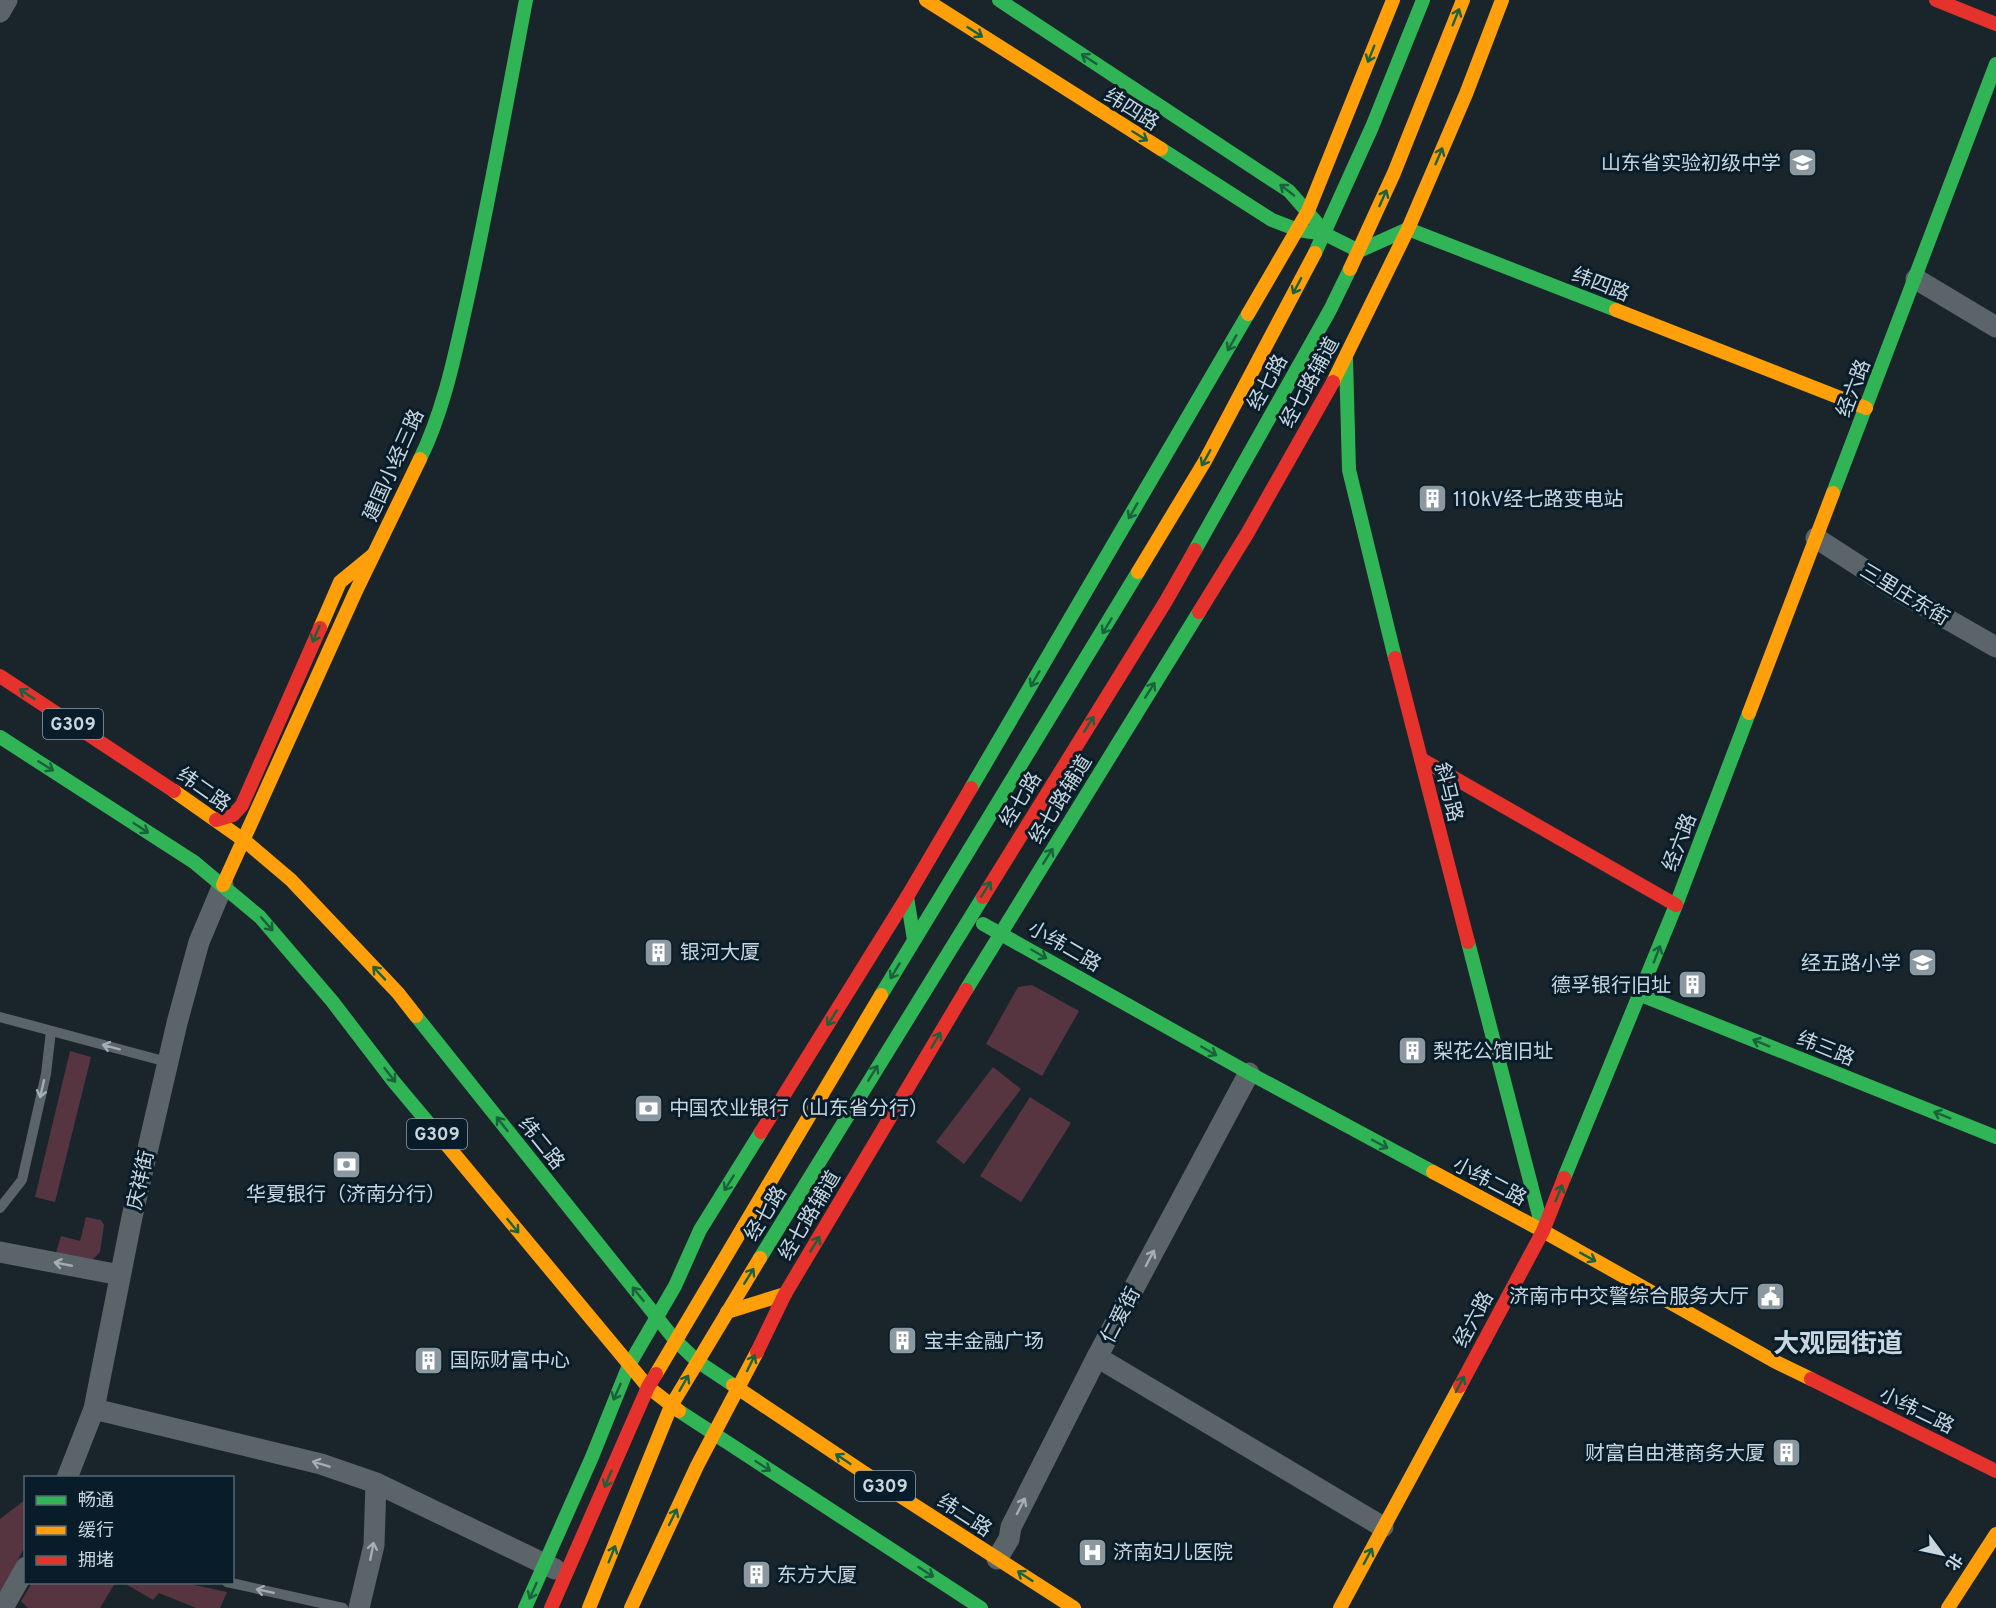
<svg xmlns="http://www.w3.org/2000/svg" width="1996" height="1608" viewBox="0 0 1996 1608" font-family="Overpass,'Noto Sans SC',sans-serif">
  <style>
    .green { fill: #563540 }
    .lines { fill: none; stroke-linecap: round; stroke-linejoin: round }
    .lane { stroke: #5b6469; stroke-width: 10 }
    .street { stroke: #5b6469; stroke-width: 21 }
    .fast { stroke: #30b455; stroke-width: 14 }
    .slow { stroke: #ff9f0a; stroke-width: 14 }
    .jam { stroke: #e5322d; stroke-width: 14 }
    .oneway { stroke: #1a613d }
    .oneway2 { stroke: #a3aeb6 }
    .labels { text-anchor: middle; stroke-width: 6; stroke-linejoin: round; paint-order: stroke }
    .shield { fill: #081d29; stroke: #909ea8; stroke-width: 1.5 }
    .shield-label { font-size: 18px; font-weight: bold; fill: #cad6df }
    .street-label { font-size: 20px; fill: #cad6df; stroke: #081d29 }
    .poi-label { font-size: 20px; fill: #cad6df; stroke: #081d29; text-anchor: start }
    .district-label { font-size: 26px; font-weight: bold; fill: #cad6df; stroke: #081d29 }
  </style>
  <rect width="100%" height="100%" fill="#1a252b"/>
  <g class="green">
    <path d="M1032,985L1079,1011L1042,1076L986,1044L1018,987Z"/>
    <path d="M70,1051L91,1057L55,1202L35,1197Z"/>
    <path d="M993,1067L1021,1089L964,1164L936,1142Z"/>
    <path d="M1030,1097L1071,1123L1021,1202L980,1176Z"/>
    <path d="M86,1217L101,1220L104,1225L100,1252L93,1259L55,1256L61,1236L80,1241Z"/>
    <path d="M25,1500V1546L0,1595V1519Z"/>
    <path d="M32,1583V1582L115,1583L100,1608H28L21,1601Z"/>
    <path d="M124,1583H185L227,1592L220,1608H196L159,1593L153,1600Z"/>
  </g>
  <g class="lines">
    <g class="lane">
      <path d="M0,1017L167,1062"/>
      <path d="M0,1208L22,1180L46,1074L51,1031"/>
      <path d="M227,1582L343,1608"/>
    </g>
    <g class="street">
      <path d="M0,12L7,0"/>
      <path d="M1916,279L1996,327"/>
      <path d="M1816,538L1898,591L1996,647"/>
      <path d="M0,1252L120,1275"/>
      <path d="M1097,1357L1383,1527"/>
      <path d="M94,1409L321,1464L376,1483L555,1569"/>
      <path d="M67,1478L94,1409L132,1217L177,1023L199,942L223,885"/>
      <path d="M997,1559L1009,1539L1011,1527L1097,1357L1249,1073"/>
      <path d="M3,1608L26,1567"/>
      <path d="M359,1608L374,1545L376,1483"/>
    </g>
    <g class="fast">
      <path d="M999,0L1289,191L1318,224"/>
      <path d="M1161,149L1272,220L1298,230L1325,234L1359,251L1408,229L1616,310"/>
      <path d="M1315,253L1372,127L1423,0"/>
      <path d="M1346,358L1349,470L1395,658"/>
      <path d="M420,459C444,410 455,354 467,301C489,201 507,100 526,0"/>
      <path d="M1833,493L1996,64"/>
      <path d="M1195,550L1330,310L1350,269"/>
      <path d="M0,737L194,862L260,917L332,1001L394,1082L441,1138"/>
      <path d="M971,788L1248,314"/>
      <path d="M907,897L914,940"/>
      <path d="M983,924L1249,1073L1433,1172"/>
      <path d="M1468,942L1543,1231"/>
      <path d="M966,990L1199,612"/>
      <path d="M881,995L1138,572"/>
      <path d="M1641,995L1996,1137"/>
      <path d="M416,1016L675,1340L697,1361L733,1385"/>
      <path d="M1564,1178L1676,905L1749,713"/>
      <path d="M760,1258L983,897"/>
      <path d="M679,1411L981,1608"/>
      <path d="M525,1608L592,1457L629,1365L675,1286L700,1230L761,1132"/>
    </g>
    <g class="slow">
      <path d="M926,0L1161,149"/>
      <path d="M1350,269L1394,173L1463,0"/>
      <path d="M1616,310L1866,408"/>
      <path d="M1248,314L1308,211L1393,0"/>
      <path d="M1333,382L1408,229L1466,94L1502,0"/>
      <path d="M1138,572L1205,461L1315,253"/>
      <path d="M320,628L340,582L373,555"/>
      <path d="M1749,713L1833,493"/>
      <path d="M174,791L245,841L291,880L398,993L416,1016"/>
      <path d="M223,885L355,593L420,459"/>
      <path d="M441,1138L648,1387L679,1411"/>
      <path d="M1433,1172L1543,1231L1774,1361L1811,1379"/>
      <path d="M727,1312L785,1294"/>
      <path d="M656,1374L881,995"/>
      <path d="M733,1385L863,1472L1074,1608"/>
      <path d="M589,1608L671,1406L760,1258"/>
      <path d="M631,1608L697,1466L757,1352"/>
      <path d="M1340,1608L1460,1386"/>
      <path d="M1948,1608L1996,1534"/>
    </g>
    <g class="jam">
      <path d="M1936,0L1996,24"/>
      <path d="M1199,612L1247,534L1333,382"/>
      <path d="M1395,658L1468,942"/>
      <path d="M0,676L174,791"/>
      <path d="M1421,759L1676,905"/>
      <path d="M216,820L233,815L242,805L320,628"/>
      <path d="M983,897L1166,601L1195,550"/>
      <path d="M761,1132L907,897L971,788"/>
      <path d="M757,1352L785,1294L966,990"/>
      <path d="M1811,1379L1996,1471"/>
      <path d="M1460,1386L1543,1231L1564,1178"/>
      <path d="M551,1608L648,1387L656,1374"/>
    </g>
  </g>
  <defs><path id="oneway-shaft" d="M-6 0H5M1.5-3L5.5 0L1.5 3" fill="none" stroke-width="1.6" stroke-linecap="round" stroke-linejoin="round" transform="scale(1.5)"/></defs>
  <g class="oneway">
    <use href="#oneway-shaft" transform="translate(1456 17) rotate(-68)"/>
    <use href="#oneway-shaft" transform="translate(975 32) rotate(33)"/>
    <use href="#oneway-shaft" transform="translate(1371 54) rotate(112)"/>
    <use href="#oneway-shaft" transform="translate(1089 59) rotate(-147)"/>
    <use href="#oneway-shaft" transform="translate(1140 136) rotate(32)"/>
    <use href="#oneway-shaft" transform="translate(1439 156) rotate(-67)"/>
    <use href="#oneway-shaft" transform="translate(1287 190) rotate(-142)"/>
    <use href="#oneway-shaft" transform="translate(1383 198) rotate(-66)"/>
    <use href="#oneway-shaft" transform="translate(1297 286) rotate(118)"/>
    <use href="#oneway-shaft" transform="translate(1232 343) rotate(120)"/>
    <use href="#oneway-shaft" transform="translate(1206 458) rotate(119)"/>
    <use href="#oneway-shaft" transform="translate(1133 511) rotate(120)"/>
    <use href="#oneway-shaft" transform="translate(1107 626) rotate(121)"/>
    <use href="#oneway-shaft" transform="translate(316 634) rotate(113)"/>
    <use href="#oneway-shaft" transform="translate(1035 679) rotate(120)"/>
    <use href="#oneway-shaft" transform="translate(1150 690) rotate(-58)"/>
    <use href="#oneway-shaft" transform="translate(27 694) rotate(-147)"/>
    <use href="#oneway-shaft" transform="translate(1089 724) rotate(-58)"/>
    <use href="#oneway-shaft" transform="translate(46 766) rotate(32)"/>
    <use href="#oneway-shaft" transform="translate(141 828) rotate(33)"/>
    <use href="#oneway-shaft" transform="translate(1048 856) rotate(-58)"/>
    <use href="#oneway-shaft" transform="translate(986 889) rotate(-58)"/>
    <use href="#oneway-shaft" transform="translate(267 924) rotate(49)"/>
    <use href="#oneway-shaft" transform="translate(1039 954) rotate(30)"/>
    <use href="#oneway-shaft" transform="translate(1657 954) rotate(-69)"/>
    <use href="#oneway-shaft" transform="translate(895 971) rotate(121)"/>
    <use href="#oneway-shaft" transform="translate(379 973) rotate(-133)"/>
    <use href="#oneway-shaft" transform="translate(832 1018) rotate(122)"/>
    <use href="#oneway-shaft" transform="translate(936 1040) rotate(-59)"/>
    <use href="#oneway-shaft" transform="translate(1761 1043) rotate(-158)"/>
    <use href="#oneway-shaft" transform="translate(1209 1051) rotate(30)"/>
    <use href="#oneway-shaft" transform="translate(873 1073) rotate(-58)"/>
    <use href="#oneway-shaft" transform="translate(390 1075) rotate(52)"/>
    <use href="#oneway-shaft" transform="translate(1942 1115) rotate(-158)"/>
    <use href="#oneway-shaft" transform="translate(502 1124) rotate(-128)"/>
    <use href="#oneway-shaft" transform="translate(1380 1144) rotate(28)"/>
    <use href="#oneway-shaft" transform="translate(729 1183) rotate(122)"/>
    <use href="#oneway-shaft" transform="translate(1559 1193) rotate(-67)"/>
    <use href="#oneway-shaft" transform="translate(513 1226) rotate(51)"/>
    <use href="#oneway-shaft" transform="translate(815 1244) rotate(-59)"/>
    <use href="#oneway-shaft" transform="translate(1588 1257) rotate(29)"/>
    <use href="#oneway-shaft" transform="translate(749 1276) rotate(-58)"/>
    <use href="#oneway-shaft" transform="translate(638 1294) rotate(-129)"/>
    <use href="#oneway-shaft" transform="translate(751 1363) rotate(-64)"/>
    <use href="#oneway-shaft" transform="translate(684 1383) rotate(-60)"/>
    <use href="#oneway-shaft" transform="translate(1460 1384) rotate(-62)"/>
    <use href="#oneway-shaft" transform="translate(617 1392) rotate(114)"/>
    <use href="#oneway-shaft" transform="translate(843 1459) rotate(-146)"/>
    <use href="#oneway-shaft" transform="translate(763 1466) rotate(33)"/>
    <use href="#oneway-shaft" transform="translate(608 1479) rotate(113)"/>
    <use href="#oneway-shaft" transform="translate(673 1517) rotate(-64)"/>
    <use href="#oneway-shaft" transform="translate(612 1554) rotate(-68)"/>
    <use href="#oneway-shaft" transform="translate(1368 1556) rotate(-62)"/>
    <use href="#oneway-shaft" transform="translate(926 1572) rotate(33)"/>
    <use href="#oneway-shaft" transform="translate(1025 1576) rotate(-147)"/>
    <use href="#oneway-shaft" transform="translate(533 1591) rotate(114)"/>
  </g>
  <g class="oneway2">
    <use href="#oneway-shaft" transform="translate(111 1047) rotate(-165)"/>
    <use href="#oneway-shaft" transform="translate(42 1089) rotate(103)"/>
    <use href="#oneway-shaft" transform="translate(1150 1258) rotate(-62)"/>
    <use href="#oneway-shaft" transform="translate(63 1264) rotate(-169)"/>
    <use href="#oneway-shaft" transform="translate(321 1464) rotate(-163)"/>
    <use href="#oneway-shaft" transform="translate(1021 1506) rotate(-63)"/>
    <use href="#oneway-shaft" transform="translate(372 1551) rotate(-79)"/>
    <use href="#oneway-shaft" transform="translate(265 1591) rotate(-168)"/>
  </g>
  <defs>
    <symbol id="school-square" viewBox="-11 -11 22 22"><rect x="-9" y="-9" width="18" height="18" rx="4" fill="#8c98a0" stroke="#081d29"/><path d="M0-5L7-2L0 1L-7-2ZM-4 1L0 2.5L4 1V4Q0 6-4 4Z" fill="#fff"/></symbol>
    <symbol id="building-square" viewBox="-11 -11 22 22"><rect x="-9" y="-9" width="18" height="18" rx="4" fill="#8c98a0" stroke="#081d29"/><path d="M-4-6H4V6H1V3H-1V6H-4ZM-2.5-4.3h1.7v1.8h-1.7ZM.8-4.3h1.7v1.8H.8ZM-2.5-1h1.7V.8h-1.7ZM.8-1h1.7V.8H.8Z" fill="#fff"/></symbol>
    <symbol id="bank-square" viewBox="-11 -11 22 22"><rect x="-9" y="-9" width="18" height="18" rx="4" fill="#8c98a0" stroke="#081d29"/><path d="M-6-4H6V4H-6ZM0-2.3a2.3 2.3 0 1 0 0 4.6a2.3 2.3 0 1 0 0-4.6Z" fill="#fff"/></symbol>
    <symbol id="civic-square" viewBox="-11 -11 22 22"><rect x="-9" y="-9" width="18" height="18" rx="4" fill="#8c98a0" stroke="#081d29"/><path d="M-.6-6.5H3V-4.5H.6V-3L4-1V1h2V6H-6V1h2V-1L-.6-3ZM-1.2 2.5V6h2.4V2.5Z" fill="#fff"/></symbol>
    <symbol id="hospital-square" viewBox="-11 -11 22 22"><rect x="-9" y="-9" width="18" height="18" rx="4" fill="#8c98a0" stroke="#081d29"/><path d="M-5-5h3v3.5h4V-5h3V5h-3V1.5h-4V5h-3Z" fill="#fff"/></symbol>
  </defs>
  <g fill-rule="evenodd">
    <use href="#school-square" x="1786" y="146" width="33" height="33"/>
    <use href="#building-square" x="1416" y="482" width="33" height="33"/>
    <use href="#building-square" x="642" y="936" width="33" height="33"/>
    <use href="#school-square" x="1906" y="946" width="33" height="33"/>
    <use href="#building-square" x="1676" y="968" width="33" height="33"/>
    <use href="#building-square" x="1396" y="1034" width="33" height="33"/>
    <use href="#bank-square" x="632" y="1092" width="33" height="33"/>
    <use href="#bank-square" x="330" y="1148" width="33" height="33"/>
    <use href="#civic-square" x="1754" y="1280" width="33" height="33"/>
    <use href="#building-square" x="886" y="1324" width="33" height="33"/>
    <use href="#building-square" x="412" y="1344" width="33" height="33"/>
    <use href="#building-square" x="1770" y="1436" width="33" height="33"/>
    <use href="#hospital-square" x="1076" y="1536" width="33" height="33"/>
    <use href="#building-square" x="740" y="1558" width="33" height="33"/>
  </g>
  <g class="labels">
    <g class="shield">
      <rect x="43" y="709" width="60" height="30" rx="4.5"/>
      <rect x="407" y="1119" width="60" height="30" rx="4.5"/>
      <rect x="855" y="1471" width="60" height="30" rx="4.5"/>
    </g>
    <g class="shield-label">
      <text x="73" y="730">G309</text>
      <text x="437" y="1140">G309</text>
      <text x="885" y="1492">G309</text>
    </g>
    <g class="street-label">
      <text transform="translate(1132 109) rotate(32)" y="7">纬四路</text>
      <text transform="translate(1601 284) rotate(21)" y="7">纬四路</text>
      <text transform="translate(1267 382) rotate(-61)" y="7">经七路</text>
      <text transform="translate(1309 382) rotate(-61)" y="7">经七路辅道</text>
      <text transform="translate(1853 388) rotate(-69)" y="7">经六路</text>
      <text transform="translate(393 465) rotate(-66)" y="7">建国小经三路</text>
      <text transform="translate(1905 594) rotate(31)" y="7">三里庄东街</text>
      <text transform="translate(204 789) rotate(35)" y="7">纬二路</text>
      <text transform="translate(1449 792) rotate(76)" y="7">斜马路</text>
      <text transform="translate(1020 799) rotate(-58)" y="7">经七路</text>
      <text transform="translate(1060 799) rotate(-58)" y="7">经七路辅道</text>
      <text transform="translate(1679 842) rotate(-69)" y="7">经六路</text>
      <text transform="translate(1065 946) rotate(30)" y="7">小纬二路</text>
      <text transform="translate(1826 1048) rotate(22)" y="7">纬三路</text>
      <text transform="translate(542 1143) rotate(51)" y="7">纬二路</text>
      <text transform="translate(140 1180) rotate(-77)" y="7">庆祥街</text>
      <text transform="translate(1490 1181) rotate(28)" y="7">小纬二路</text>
      <text transform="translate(765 1213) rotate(-58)" y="7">经七路</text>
      <text transform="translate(809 1215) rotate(-59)" y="7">经七路辅道</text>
      <text transform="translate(1120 1315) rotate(-62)" y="7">仁爱街</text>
      <text transform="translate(1473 1319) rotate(-62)" y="7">经六路</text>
      <text transform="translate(1917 1410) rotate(26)" y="7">小纬二路</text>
      <text transform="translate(965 1515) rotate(33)" y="7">纬二路</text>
    </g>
    <g class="poi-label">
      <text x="1781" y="170" text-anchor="end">山东省实验初级中学</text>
      <text x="1453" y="506">110kV经七路变电站</text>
      <text x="680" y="959">银河大厦</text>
      <text x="1901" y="970" text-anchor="end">经五路小学</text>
      <text x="1671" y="992" text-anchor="end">德孚银行旧址</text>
      <text x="1433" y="1058">梨花公馆旧址</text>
      <text x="669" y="1115">中国农业银行（山东省分行）</text>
      <text x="346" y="1201" text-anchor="middle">华夏银行（济南分行）</text>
      <text x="1749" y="1303" text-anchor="end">济南市中交警综合服务大厅</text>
      <text x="924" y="1348">宝丰金融广场</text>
      <text x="450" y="1367">国际财富中心</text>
      <text x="1765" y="1460" text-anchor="end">财富自由港商务大厦</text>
      <text x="1113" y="1559">济南妇儿医院</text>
      <text x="777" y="1582">东方大厦</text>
    </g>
    <g class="district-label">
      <text x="1838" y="1352">大观园街道</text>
    </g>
  </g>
  <rect x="24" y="1476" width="210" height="108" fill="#081d29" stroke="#566772" stroke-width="1.5"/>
  <rect x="36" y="1496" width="30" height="9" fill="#30b455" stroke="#566772" stroke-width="1.5"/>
  <text x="78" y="1506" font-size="18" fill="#cad6df">畅通</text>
  <rect x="36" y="1526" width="30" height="9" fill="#ff9f0a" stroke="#566772" stroke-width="1.5"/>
  <text x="78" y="1536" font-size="18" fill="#cad6df">缓行</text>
  <rect x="36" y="1556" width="30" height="9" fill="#e5322d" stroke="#566772" stroke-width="1.5"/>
  <text x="78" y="1566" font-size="18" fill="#cad6df">拥堵</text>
  <g transform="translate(1942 1554) rotate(123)" stroke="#081d29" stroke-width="4.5" paint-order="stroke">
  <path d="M0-4.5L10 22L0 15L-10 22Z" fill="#cad6df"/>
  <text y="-9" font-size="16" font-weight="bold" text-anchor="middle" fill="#cad6df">北</text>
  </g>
</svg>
